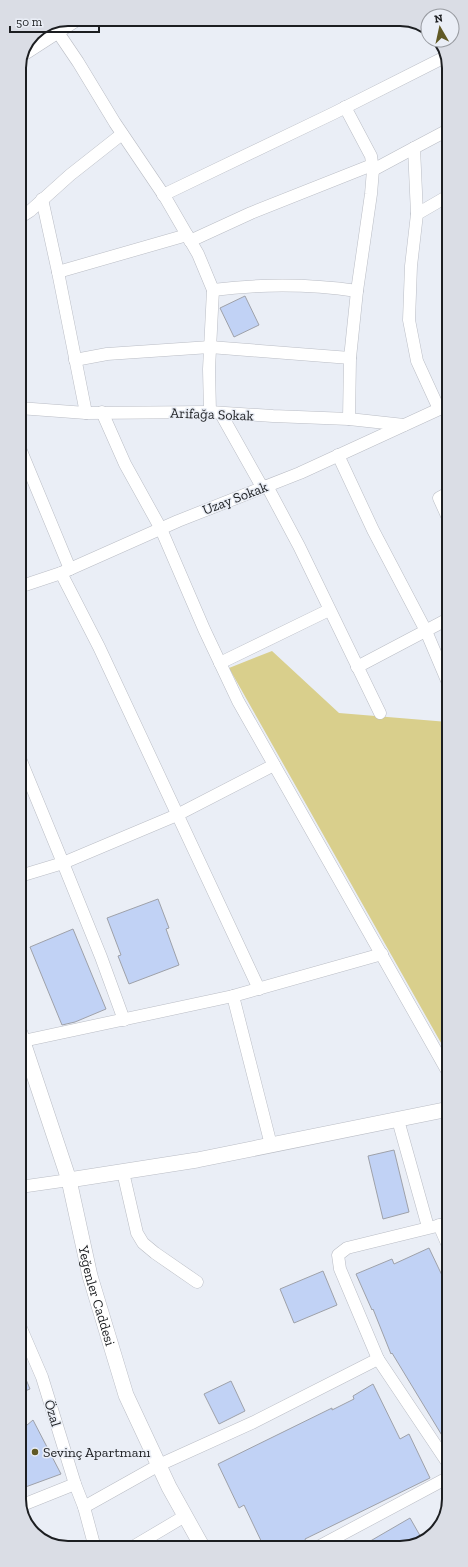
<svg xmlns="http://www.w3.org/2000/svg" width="468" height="1567" viewBox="0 0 468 1567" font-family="'Zilla Slab',serif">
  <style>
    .green { fill: #d9cf8c }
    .building { fill: #c1d2f5; stroke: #9ea1a9 }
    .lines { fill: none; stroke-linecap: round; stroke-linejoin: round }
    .minor-casing { stroke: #babdc5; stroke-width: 13 }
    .tertiary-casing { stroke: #babdc5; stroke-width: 16 }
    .minor { stroke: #fff; stroke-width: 12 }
    .tertiary { stroke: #fff; stroke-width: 15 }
    .poi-dot { fill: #605925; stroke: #eaeef6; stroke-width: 1.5 }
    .labels { text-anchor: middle; stroke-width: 3; stroke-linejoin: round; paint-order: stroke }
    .street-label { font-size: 14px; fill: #1c1e21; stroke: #eaeef6 }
    .poi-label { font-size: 14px; fill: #1c1e21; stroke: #eaeef6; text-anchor: start }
    .rim { fill: none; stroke: #1c1e21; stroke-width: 2 }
  </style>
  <rect width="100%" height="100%" fill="#eaeef6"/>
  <path class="green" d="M272,651L339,713L448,722L449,1057L229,668Z"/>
  <g class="building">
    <path d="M245,296L259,325L234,337L220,308Z"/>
    <path d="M158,899L169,928L166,929L179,965L129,984L118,956L121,955L107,918Z"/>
    <path d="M73,929L106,1009L75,1022L62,1025L30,947Z"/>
    <path d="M394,1150L409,1212L383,1219L368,1156Z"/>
    <path d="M429,1248L449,1290V1447L392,1353L391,1354L373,1309L372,1310L356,1274L392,1259L394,1264Z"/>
    <path d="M323,1271L337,1305L294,1323L280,1289Z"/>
    <path d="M20,1365L30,1389L20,1393Z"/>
    <path d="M231,1381L245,1411L219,1424L204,1394Z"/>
    <path d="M373,1384L400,1439L409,1434L430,1478L305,1539L306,1542L295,1547H264L244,1505L239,1508L218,1464L332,1408V1410L354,1399L353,1396Z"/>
    <path d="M33,1420L61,1474L20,1489V1431Z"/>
    <path d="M410,1518L422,1539L410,1547H360Z"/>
  </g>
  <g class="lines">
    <defs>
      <g id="minor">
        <path d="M57,31L78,62L115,123L165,197L198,254L213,290"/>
        <path d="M345,107L371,156L373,170L371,194L357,291"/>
        <path d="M373,170L414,148"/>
        <path d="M163,195L334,113L445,57"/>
        <path d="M42,199L58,272"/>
        <path d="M417,214L414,148L448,130"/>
        <path d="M19,218L30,211L70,175L122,134"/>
        <path d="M190,241L251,213L372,165"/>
        <path d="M75,360L107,354L210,347L350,358"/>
        <path d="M19,408L86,413L210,412L273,416L349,419L404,425"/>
        <path d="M439,409L417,361L409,320L411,266L417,214L448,196"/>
        <path d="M102,412L125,464L161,529L204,629L238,701L449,1074"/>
        <path d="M210,412L209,369L213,290C260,284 310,284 357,291L350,358L349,419"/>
        <path d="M86,413L58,272L187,235"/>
        <path d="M221,414L262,487"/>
        <path d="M19,446L70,569"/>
        <path d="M338,455L373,530L426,631L448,683"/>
        <path d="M267,486L299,546L380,713"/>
        <path d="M448,493L439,498L448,518"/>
        <path d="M61,573L99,647L259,989"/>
        <path d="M19,587L61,573L178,521L300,473L448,405"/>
        <path d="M220,663L329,610"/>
        <path d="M357,667L448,619"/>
        <path d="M19,756L63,863L20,876"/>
        <path d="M233,996L271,1145"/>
        <path d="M124,1020L101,957L63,863L177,815L274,765"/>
        <path d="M23,1041L233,996L382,954"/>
        <path d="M398,1120L428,1227"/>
        <path d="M123,1172L137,1233L143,1243L155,1253L197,1282"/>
        <path d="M20,1187L69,1180"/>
        <path d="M449,1223L347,1248L338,1255L340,1269L378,1359L449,1465"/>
        <path d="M439,1225L449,1248"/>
        <path d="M20,1326L42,1377L75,1484L84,1507L95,1548"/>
        <path d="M20,1506L75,1484"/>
        <path d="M84,1507L159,1465L254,1422L378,1359"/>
        <path d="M318,1547L449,1477"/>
        <path d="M131,1548L185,1516"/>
      </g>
      <g id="tertiary">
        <path d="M25,52L76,19"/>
        <path id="s1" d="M20,1033L69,1180L90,1276L126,1395L169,1487L203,1548"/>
        <path d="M69,1180L197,1160L449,1109"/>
      </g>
    </defs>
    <use href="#minor" class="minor-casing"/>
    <use href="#tertiary" class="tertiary-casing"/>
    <use href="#minor" class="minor"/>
    <use href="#tertiary" class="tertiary"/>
  </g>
  <circle class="poi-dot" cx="35" cy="1452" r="4"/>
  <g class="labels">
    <g class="street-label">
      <text transform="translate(212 414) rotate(2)" y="5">Arifağa Sokak</text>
      <text transform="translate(235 498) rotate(-21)" y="5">Uzay Sokak</text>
      <text dy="5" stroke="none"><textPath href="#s1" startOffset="274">Yeğenler Caddesi</textPath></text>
      <text transform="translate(53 1413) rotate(73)" y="5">Özal</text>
    </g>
    <g class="poi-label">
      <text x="43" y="1457">Sevinç Apartmanı</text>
    </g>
  </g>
  <path d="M0 0H468V1567H0ZM68 26H400A42 42 0 0 1 442 68V1499A42 42 0 0 1 400 1541H68A42 42 0 0 1 26 1499V68A42 42 0 0 1 68 26Z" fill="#dadde5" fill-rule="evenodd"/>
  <path class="rim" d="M68 26H400A42 42 0 0 1 442 68V1499A42 42 0 0 1 400 1541H68A42 42 0 0 1 26 1499V68A42 42 0 0 1 68 26Z"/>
  <g transform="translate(440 28) rotate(351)"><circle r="19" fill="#eaeef6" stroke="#989ba1"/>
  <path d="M0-3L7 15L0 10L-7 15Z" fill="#605925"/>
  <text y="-6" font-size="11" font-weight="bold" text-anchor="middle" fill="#1c1e21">N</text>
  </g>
  <path d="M10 26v6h89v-6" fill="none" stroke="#1c1e21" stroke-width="2"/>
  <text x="16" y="26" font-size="12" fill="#1c1e21" stroke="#eaeef6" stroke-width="3" paint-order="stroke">50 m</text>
</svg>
